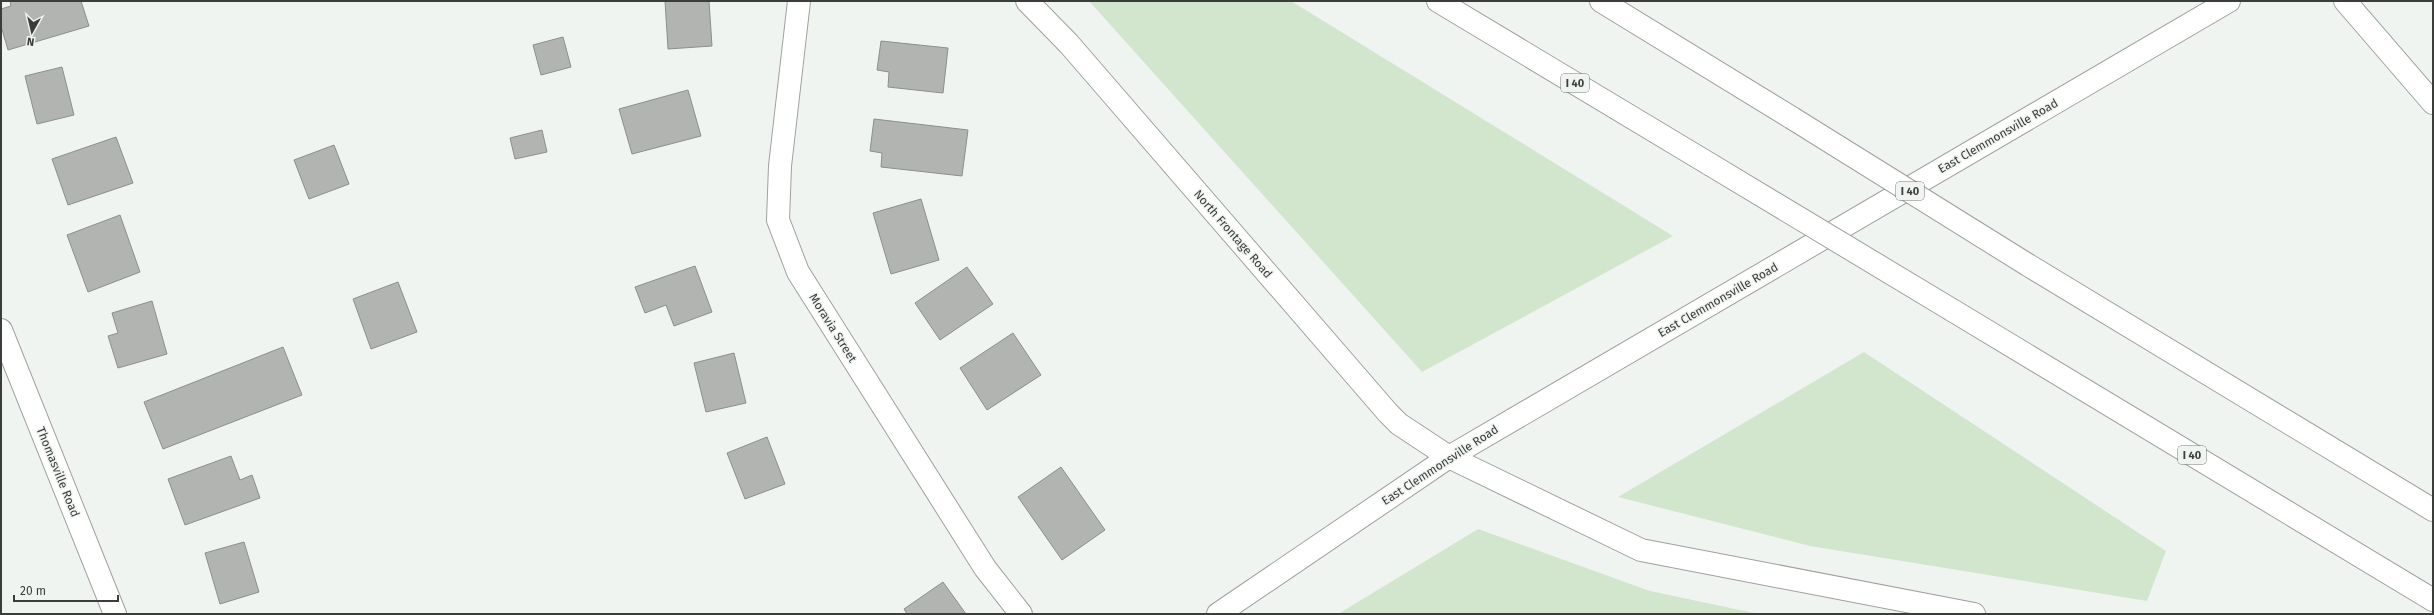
<svg xmlns="http://www.w3.org/2000/svg" width="2434" height="615" viewBox="0 0 2434 615" font-family="'Fira Sans',sans-serif">
  <style>
    .green { fill: #d2e6ce }
    .building { fill: #b1b4b0; stroke: #8c8f8c }
    .lines { fill: none; stroke-linecap: round; stroke-linejoin: round }
    .minor-casing { stroke: #9ea19e; stroke-width: 24 }
    .secondary-casing { stroke: #9ea19e; stroke-width: 24 }
    .primary-casing { stroke: #9ea19e; stroke-width: 24 }
    .motorway-casing { stroke: #9ea19e; stroke-width: 24 }
    .minor { stroke: #fff; stroke-width: 22 }
    .secondary { stroke: #fff; stroke-width: 22 }
    .primary { stroke: #fff; stroke-width: 22 }
    .motorway { stroke: #fff; stroke-width: 22 }
    .motorway-bridge-casing { stroke: #9ea19e; stroke-width: 24; stroke-linecap: butt }
    .motorway-bridge { stroke: #fff; stroke-width: 22 }
    .labels { text-anchor: middle; stroke-width: 3; stroke-linejoin: round; paint-order: stroke }
    .shield { fill: #f0f4f0; stroke: #717471; stroke-width: 1 }
    .shield-label { font-size: 11px; font-weight: bold; fill: #3b3d3b }
    .street-label { font-size: 12px; fill: #3b3d3b; stroke: #f0f4f0 }
  </style>
  <rect width="100%" height="100%" fill="#f0f4f0"/>
  <g class="green">
    <path d="M1089,1H1291L1673,236L1422,372Z"/>
    <path d="M1864,352L2166,551L2147,601L1810,546L1618,497Z"/>
    <path d="M1478,529L1650,591L1759,614H1338Z"/>
  </g>
  <g class="building">
    <path d="M10,1H81L89,26L8,50L1,26V9L11,6Z"/>
    <path d="M665,1H709L712,46L668,49Z"/>
    <path d="M563,37L571,67L541,75L533,45Z"/>
    <path d="M881,41L948,48L943,93L888,87L889,72L877,70Z"/>
    <path d="M62,67L74,115L37,124L25,76Z"/>
    <path d="M688,90L701,136L632,154L619,109Z"/>
    <path d="M874,119L968,130L962,176L881,167L882,153L870,151Z"/>
    <path d="M542,130L547,152L515,159L510,138Z"/>
    <path d="M116,137L133,183L68,205L52,159Z"/>
    <path d="M334,145L349,184L309,199L294,160Z"/>
    <path d="M921,199L939,260L891,274L873,213Z"/>
    <path d="M120,215L140,272L88,292L67,235Z"/>
    <path d="M695,266L712,312L674,326L666,305L645,313L635,287Z"/>
    <path d="M967,267L993,304L940,340L915,303Z"/>
    <path d="M398,282L417,332L371,349L353,299Z"/>
    <path d="M152,301L167,354L118,368L108,336L118,333L112,313Z"/>
    <path d="M1013,333L1041,375L987,410L960,368Z"/>
    <path d="M283,347L302,395L163,449L144,402Z"/>
    <path d="M734,353L746,403L706,412L694,363Z"/>
    <path d="M767,437L785,484L745,499L727,453Z"/>
    <path d="M231,456L240,480L252,475L260,498L185,525L168,479Z"/>
    <path d="M1061,467L1105,530L1062,560L1018,497Z"/>
    <path d="M244,542L259,592L220,604L205,553Z"/>
    <path d="M943,582L966,614H907L904,609Z"/>
  </g>
  <g class="lines">
    <defs>
      <path id="minor" d="M799,1L780,166L778,220L798,272L985,568L1021,614"/>
      <path id="secondary" d="M1218,614L1449,457L2229,1"/>
      <g id="primary">
        <path d="M1027,1L1069,44L1388,413L1399,424L1449,457"/>
        <path d="M1,330L115,614"/>
      </g>
      <g id="motorway">
        <path d="M1438,1L1711,165"/>
        <path d="M1601,1L1792,118"/>
        <path d="M2345,1L2433,103"/>
        <path d="M2028,265L2433,510"/>
        <path d="M1952,310L2433,600"/>
        <path d="M1449,457L1641,550L1974,614"/>
      </g>
    </defs>
    <use href="#minor" class="minor-casing"/>
    <use href="#secondary" class="secondary-casing"/>
    <use href="#primary" class="primary-casing"/>
    <use href="#motorway" class="motorway-casing"/>
    <use href="#minor" class="minor"/>
    <use href="#secondary" class="secondary"/>
    <use href="#primary" class="primary"/>
    <use href="#motorway" class="motorway"/>
    <defs>
      <g id="motorway-bridge">
        <path d="M1792,118L2028,265"/>
        <path d="M1711,165L1952,310"/>
      </g>
    </defs>
    <use href="#motorway-bridge" class="motorway-bridge-casing"/>
    <use href="#motorway-bridge" class="motorway-bridge"/>
  </g>
  <g class="labels">
    <g class="shield">
      <rect x="1561" y="74" width="28" height="18" rx="3"/>
      <rect x="1896" y="182" width="28" height="18" rx="3"/>
      <rect x="2178" y="446" width="28" height="18" rx="3"/>
    </g>
    <g class="shield-label">
      <text x="1575" y="87">I 40</text>
      <text x="1910" y="195">I 40</text>
      <text x="2192" y="459">I 40</text>
    </g>
    <g class="street-label">
      <text transform="translate(1998 136) rotate(-30)" y="4">East Clemmonsville Road</text>
      <text transform="translate(1233 234) rotate(49)" y="4">North Frontage Road</text>
      <text transform="translate(1718 300) rotate(-30)" y="4">East Clemmonsville Road</text>
      <text transform="translate(833 328) rotate(58)" y="4">Moravia Street</text>
      <text transform="translate(1440 465) rotate(-33)" y="4">East Clemmonsville Road</text>
      <text transform="translate(58 472) rotate(68)" y="4">Thomasville Road</text>
    </g>
  </g>
  <rect width="2434" height="615" fill="none" stroke="#3b3d3b" stroke-width="4"/>
  <g transform="translate(32 32) rotate(188)" stroke="#f0f4f0" stroke-width="3" paint-order="stroke">
  <path d="M0-3L7 15L0 10L-7 15Z" fill="#3b3d3b"/>
  <text y="-6" font-size="11" font-weight="bold" text-anchor="middle" fill="#3b3d3b">N</text>
  </g>
  <path d="M14 595v6h104v-6" fill="none" stroke="#3b3d3b" stroke-width="2"/>
  <text x="20" y="595" font-size="12" fill="#3b3d3b" stroke="#f0f4f0" stroke-width="3" paint-order="stroke">20 m</text>
</svg>
